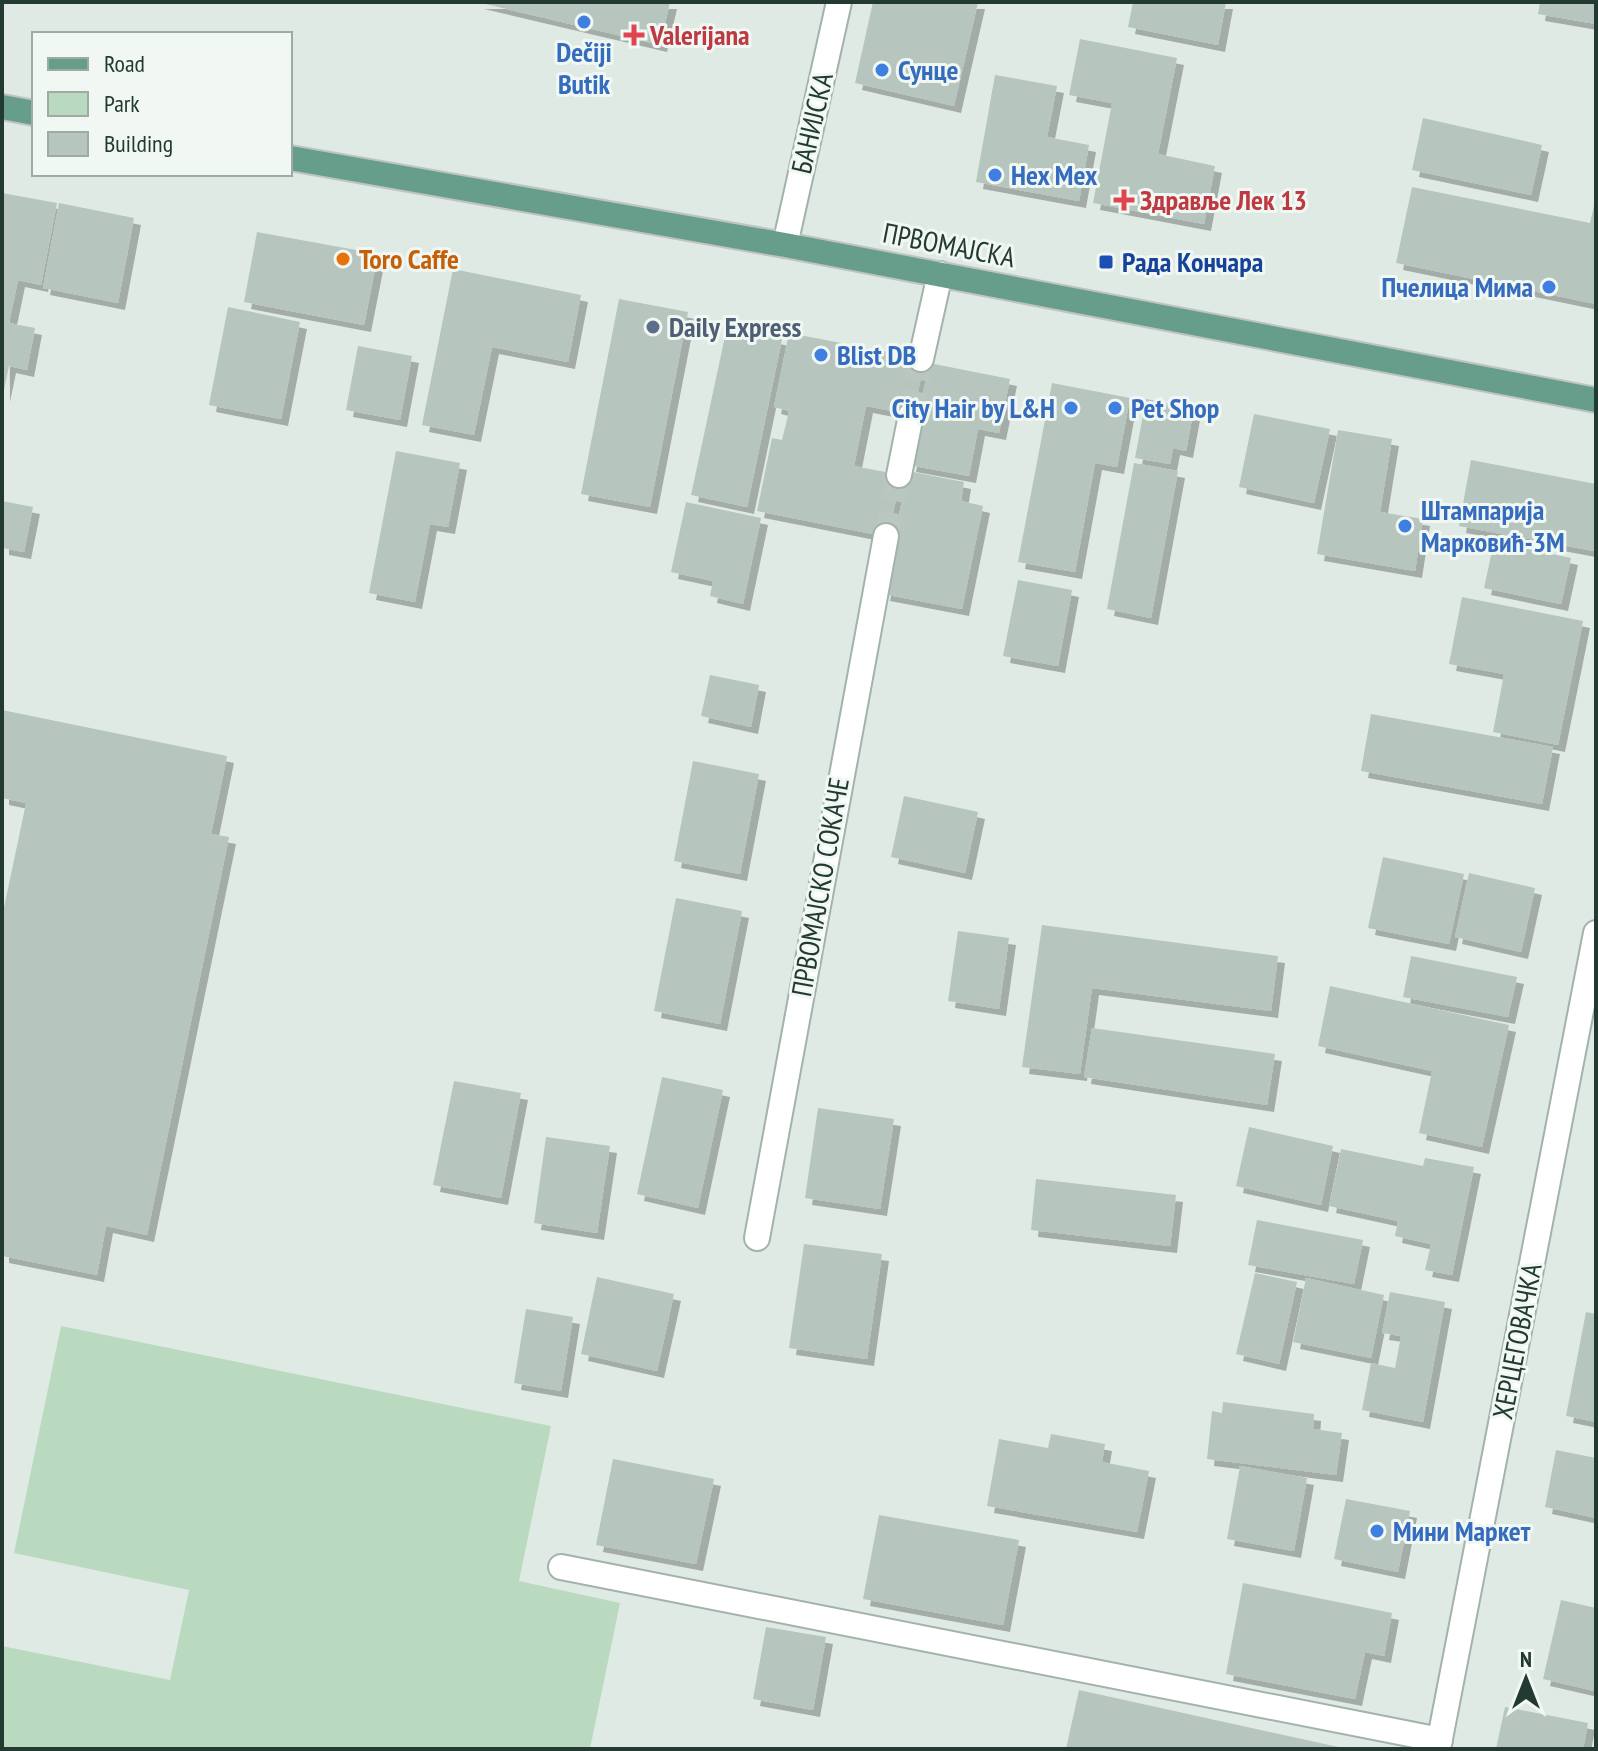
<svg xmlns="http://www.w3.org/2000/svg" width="1598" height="1751" viewBox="0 0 1598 1751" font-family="'PT Sans Narrow',sans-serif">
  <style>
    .green { fill: #badac0 }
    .building { fill: #b6c5be; filter: url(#shadow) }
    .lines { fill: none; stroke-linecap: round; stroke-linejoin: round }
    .minor-tunnel { stroke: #bac7c1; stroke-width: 24; stroke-dasharray: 24 12; stroke-linecap: butt }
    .minor-casing { stroke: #a3b2ab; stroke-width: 28 }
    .major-casing { stroke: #bdc4c1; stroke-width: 28 }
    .minor { stroke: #fff; stroke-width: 24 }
    .major { stroke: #679d8b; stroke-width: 24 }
    .shop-dot { fill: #3f7fe0; stroke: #f1f7f3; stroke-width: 3 }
    .health-dot { fill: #e0444e; stroke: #f1f7f3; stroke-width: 3 }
    .food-dot { fill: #e8710a; stroke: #f1f7f3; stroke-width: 3 }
    .transit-dot { fill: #1a4fb4; stroke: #f1f7f3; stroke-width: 3 }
    .service-dot { fill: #5c6f8a; stroke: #f1f7f3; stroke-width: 3 }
    .labels { text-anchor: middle; stroke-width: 6; stroke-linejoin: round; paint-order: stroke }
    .health-label { font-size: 28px; font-weight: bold; fill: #be3a42; stroke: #f1f7f3; text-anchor: start }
    .shop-label { font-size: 28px; font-weight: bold; fill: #366cbe; stroke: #f1f7f3; text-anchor: start }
    .street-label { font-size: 28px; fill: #223a31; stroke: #f1f7f3 }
    .food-label { font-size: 28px; font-weight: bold; fill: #c56008; stroke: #f1f7f3; text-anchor: start }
    .transit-label { font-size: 28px; font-weight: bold; fill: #164399; stroke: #f1f7f3; text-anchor: start }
    .service-label { font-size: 28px; font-weight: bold; fill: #4e5e75; stroke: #f1f7f3; text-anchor: start }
  </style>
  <defs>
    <filter id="shadow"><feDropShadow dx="7" dy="7" stdDeviation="0" flood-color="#0004"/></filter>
  </defs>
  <rect width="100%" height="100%" fill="#e0eae5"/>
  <path class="green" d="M61,1326L551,1426L519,1581L620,1603L590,1749H2V1646L170,1680L189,1590L14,1553Z"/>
  <g class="building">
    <path d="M477,2H670L660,45Z"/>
    <path d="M873,2H978L954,106L855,83Z"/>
    <path d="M1133,2H1226L1218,45L1128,27Z"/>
    <path d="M1540,2H1596V24L1538,14Z"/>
    <path d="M1080,39L1177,58L1158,154L1215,166L1204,224L1093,203L1112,103L1069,95Z"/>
    <path d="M995,75L1057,86L1047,137L1089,145L1079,201L976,182Z"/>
    <path d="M1423,118L1542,145L1531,195L1412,170Z"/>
    <path d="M1412,187L1590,223L1596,197V304L1396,263Z"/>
    <path d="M2,193L57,203L41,285L18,280L9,323L35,328L27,370L9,366L3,395Z"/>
    <path d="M59,203L134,218L118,303L43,288Z"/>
    <path d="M257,232L378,254L364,325L244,302Z"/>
    <path d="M453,269L581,295L568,362L492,347L474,435L422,425Z"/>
    <path d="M619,299L688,312L650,507L581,494Z"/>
    <path d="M228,307L300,322L281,419L209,405Z"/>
    <path d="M727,327L782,339L747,507L691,495Z"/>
    <path d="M789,333L925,359L913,415L866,406L854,466L901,475L888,537L757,511L772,438L782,440L789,411L774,407Z"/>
    <path d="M358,346L412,356L400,420L346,410Z"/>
    <path d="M929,363L1010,379L999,433L978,429L969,476L909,465Z"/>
    <path d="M1052,383L1130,398L1117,467L1095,463L1075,572L1018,562Z"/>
    <path d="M1146,399L1194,408L1186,451L1173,448L1170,464L1135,458Z"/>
    <path d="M1254,414L1330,429L1314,503L1239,487Z"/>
    <path d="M1338,430L1392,439L1380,512L1423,519L1415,571L1317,554Z"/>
    <path d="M396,451L460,463L448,527L430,524L415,602L369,593Z"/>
    <path d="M1471,460L1596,484L1594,551L1459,526Z"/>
    <path d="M1134,463L1178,471L1151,618L1107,609Z"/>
    <path d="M908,471L964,482L961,501L983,506L962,609L883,594Z"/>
    <path d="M2,501L33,507L24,552L2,548Z"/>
    <path d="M686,502L761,518L743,604L710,596L713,581L671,572Z"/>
    <path d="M1494,542L1571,558L1561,604L1484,588Z"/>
    <path d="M1018,580L1072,590L1058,666L1003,656Z"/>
    <path d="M1462,597L1583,621L1558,745L1493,732L1504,674L1449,664Z"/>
    <path d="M710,675L759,685L751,727L701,716Z"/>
    <path d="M2,710L227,756L211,834L229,837L147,1235L106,1226L97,1275L2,1256V917L26,803L2,798Z"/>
    <path d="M1371,714L1553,747L1542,804L1361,771Z"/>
    <path d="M693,761L759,774L740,874L674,861Z"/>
    <path d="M904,796L978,812L965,873L891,857Z"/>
    <path d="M1383,857L1464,874L1449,944L1368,928Z"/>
    <path d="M1469,873L1535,888L1521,952L1455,937Z"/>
    <path d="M676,898L742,911L720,1024L654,1011Z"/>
    <path d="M1042,925L1278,956L1271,1011L1092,988L1080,1074L1022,1067Z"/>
    <path d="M958,931L1009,938L999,1009L948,1001Z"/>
    <path d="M1411,956L1517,977L1508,1017L1403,997Z"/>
    <path d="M1330,986L1509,1025L1482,1147L1419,1133L1432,1071L1318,1046Z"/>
    <path d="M1092,1028L1275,1054L1267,1105L1084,1077Z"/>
    <path d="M662,1077L723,1090L698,1208L637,1194Z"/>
    <path d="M454,1081L521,1093L501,1198L433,1185Z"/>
    <path d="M818,1108L894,1119L880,1209L805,1198Z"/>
    <path d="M1249,1127L1333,1146L1321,1205L1236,1186Z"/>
    <path d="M546,1137L610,1146L597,1233L534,1223Z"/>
    <path d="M1341,1149L1423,1166L1425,1158L1474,1167L1452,1275L1425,1270L1431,1244L1395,1236L1398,1221L1329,1206Z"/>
    <path d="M1036,1179L1176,1195L1170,1246L1031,1230Z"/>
    <path d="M1257,1220L1363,1240L1354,1284L1248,1265Z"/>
    <path d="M804,1244L882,1254L867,1359L789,1348Z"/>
    <path d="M1255,1273L1297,1282L1279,1364L1236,1354Z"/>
    <path d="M597,1277L674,1294L657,1371L581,1354Z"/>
    <path d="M1306,1278L1384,1295L1371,1358L1293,1342Z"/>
    <path d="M1390,1292L1445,1302L1423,1422L1362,1410L1371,1363L1395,1368L1401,1336L1382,1333Z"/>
    <path d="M526,1309L573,1317L561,1391L514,1383Z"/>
    <path d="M1586,1312L1596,1314V1422L1566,1416Z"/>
    <path d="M1223,1402L1314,1414L1313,1429L1342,1433L1336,1475L1207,1459L1212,1411L1222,1413Z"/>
    <path d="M1051,1434L1105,1444L1102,1462L1149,1471L1137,1532L987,1506L999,1439L1048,1448Z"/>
    <path d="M1556,1450L1596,1458V1518L1545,1507Z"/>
    <path d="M613,1459L714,1479L696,1564L596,1545Z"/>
    <path d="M1240,1466L1307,1478L1294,1551L1227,1539Z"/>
    <path d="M1346,1499L1410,1511L1398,1572L1334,1559Z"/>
    <path d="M879,1515L1019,1540L1003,1625L863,1599Z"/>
    <path d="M1243,1583L1392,1613L1384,1656L1365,1652L1355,1699L1226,1674Z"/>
    <path d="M1561,1600L1596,1608L1595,1691L1543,1679Z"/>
    <path d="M766,1627L826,1637L813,1710L753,1699Z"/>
    <path d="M1079,1690L1343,1748V1749H1066Z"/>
    <path d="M1505,1707L1588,1723L1583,1749H1496Z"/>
  </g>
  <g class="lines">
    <g class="minor-tunnel">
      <path d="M911,415L921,359"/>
      <path d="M886,536L899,475"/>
    </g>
    <defs>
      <g id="minor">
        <path d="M785,245L839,2"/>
        <path d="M921,359L940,274"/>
        <path d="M899,475L911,415"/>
        <path d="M757,1238L886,536"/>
        <path d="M561,1567L1440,1740"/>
        <path d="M1438,1749L1596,933"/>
      </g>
      <g id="major">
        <path d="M2,107L34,113"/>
        <path d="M290,158L785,245L1596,400"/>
      </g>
    </defs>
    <use href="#minor" class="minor-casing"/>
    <use href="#major" class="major-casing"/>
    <use href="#minor" class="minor"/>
    <use href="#major" class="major"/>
  </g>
  <g class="shop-dot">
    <circle cx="584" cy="22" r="8"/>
    <circle cx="882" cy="70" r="8"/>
    <circle cx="995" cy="175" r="8"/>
    <circle cx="1549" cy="287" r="8"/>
    <circle cx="821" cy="355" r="8"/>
    <circle cx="1071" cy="408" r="8"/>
    <circle cx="1115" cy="408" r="8"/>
    <circle cx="1405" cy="526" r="8"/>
    <circle cx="1377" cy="1531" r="8"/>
  </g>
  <g class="health-dot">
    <path d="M630 23h8v8h8v8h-8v8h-8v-8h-8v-8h8z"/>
    <path d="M1120 188h8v8h8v8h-8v8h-8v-8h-8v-8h8z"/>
  </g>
  <circle class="food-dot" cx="343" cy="259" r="8"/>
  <rect class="transit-dot" x="1098" y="254" width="16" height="16" rx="4"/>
  <circle class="service-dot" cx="653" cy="327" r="8"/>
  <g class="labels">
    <g class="health-label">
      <text x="650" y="45">Valerijana</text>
      <text x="1140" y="210">Здравље Лек 13</text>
    </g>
    <g class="shop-label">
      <text x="584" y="62" text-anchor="middle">Dečiji<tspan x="584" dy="32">Butik</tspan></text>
      <text x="898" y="80">Сунце</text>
      <text x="1011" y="185">Hex Mex</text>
      <text x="1533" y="297" text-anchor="end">Пчелица Мима</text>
      <text x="837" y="365">Blist DB</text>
      <text x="1055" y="418" text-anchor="end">City Hair by L&amp;H</text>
      <text x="1131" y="418">Pet Shop</text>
      <text x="1421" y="520">Штампарија<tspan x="1421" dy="32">Марковић-3М</tspan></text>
      <text x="1393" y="1541">Мини Маркет</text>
    </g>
    <g class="street-label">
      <text transform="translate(812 123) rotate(-77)" y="10">БАНИЈСКА</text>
      <text transform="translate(949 245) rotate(11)" y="10">ПРВОМАЈСКА</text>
      <text transform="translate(820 887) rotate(-80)" y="10">ПРВОМАЈСКО СОКАЧЕ</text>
      <text transform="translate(1517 1341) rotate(-79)" y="10">ХЕРЦЕГОВАЧКА</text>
    </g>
    <g class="food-label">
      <text x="359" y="269">Toro Caffe</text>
    </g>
    <g class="transit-label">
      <text x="1122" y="272">Рада Кончара</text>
    </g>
    <g class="service-label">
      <text x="669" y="337">Daily Express</text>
    </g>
  </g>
  <rect width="1598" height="1751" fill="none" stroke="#223a31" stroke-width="8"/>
  <rect x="32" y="32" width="260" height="144" fill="#f1f7f3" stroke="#9eaba5" stroke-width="2"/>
  <rect x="48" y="58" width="40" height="12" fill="#679d8b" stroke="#9eaba5" stroke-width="2"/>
  <text x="104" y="72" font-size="24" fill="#223a31">Road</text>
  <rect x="48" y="92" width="40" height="24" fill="#badac0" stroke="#9eaba5" stroke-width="2"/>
  <text x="104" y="112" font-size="24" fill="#223a31">Park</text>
  <rect x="48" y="132" width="40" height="24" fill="#b6c5be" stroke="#9eaba5" stroke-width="2"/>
  <text x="104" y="152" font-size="24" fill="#223a31">Building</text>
  <g transform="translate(1526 1679)" stroke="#f1f7f3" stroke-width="6" paint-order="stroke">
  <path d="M0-6L14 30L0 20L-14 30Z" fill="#223a31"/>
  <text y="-12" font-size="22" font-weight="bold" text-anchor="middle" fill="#223a31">N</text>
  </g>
</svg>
